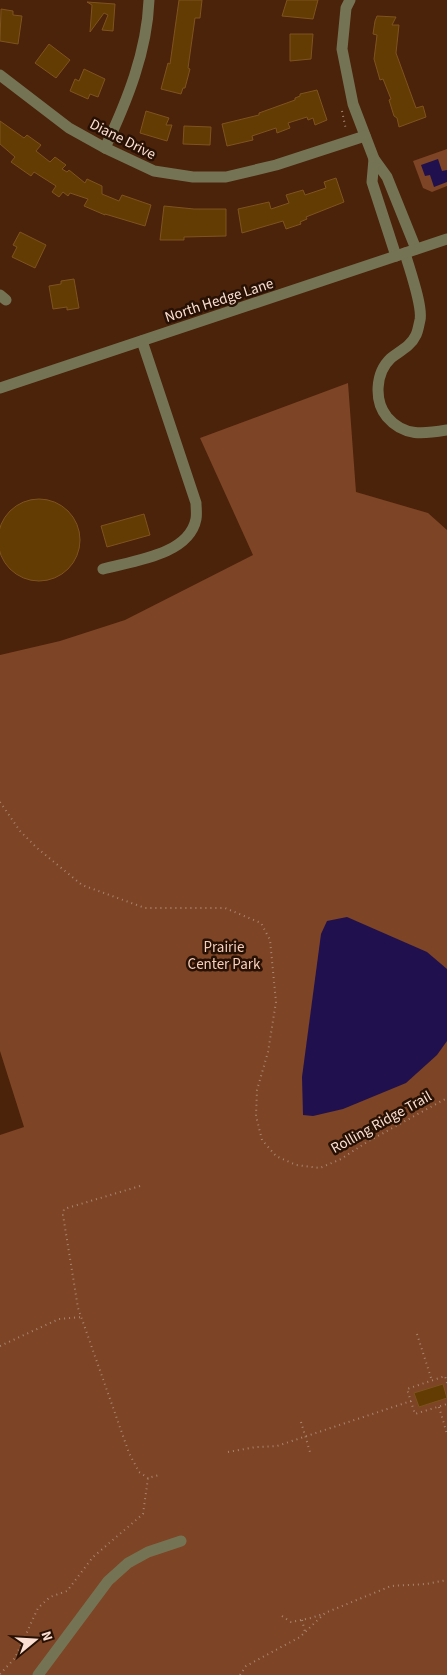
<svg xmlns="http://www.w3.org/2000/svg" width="447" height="1675" viewBox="0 0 447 1675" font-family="'Source Sans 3',sans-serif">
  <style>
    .green { fill: #7d4425 }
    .water { fill: #20104d }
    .building { fill: #633c04; stroke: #7e531e }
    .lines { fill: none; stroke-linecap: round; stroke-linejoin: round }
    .path { stroke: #a88673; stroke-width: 2; stroke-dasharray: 1 4; stroke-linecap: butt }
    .minor { stroke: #747454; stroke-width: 11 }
    .labels { text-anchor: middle; stroke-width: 5; stroke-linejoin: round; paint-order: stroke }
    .street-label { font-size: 15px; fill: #fbdfd2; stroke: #271004 }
    .park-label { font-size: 15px; fill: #f9d0bc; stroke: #271004 }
  </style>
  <rect width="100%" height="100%" fill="#4b220a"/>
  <g class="green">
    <path d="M447,149V186L432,192L423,188L413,161Z"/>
    <path d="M348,383L356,492L428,513L447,530V1675H0V1135L24,1127L0,1051V655L60,641L125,620L253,555L200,438Z"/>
  </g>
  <g class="water">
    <path d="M438,159L442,171L447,170V182L434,187L430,175L425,176L421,165Z"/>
    <path d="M347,917L427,952L447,969V1041L437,1055L406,1083L343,1109L313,1116L303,1115L302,1077L321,934L327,921Z"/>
  </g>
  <g class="building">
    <path d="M179,0H202L200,18H195L188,68L190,69L185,88H183L181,94L161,89L168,63L170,64Z"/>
    <path d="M287,0H318L313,19L282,16Z"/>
    <path d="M87,2L115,4L113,31L102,30L108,15L104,13L90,32L92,5Z"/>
    <path d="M1,9L13,11V15L22,16L18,44L0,41Z"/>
    <path d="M377,16L396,17L392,25H399L396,53L416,108L423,106L426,117L399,127L397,118L394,116L389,100L391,99L383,79L380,80L374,59L377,35L373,34L375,21Z"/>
    <path d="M290,34H313L311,59L290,61Z"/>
    <path d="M49,44L70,60L56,78L35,63Z"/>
    <path d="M84,69L105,79L98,97L90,94L88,99L70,91L75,79L79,81Z"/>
    <path d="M317,90L327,120L315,125L313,118L308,120L307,117L288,123L290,128L277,133L276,128L252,136L253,140L227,146L222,124L259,115V113L295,100V98L300,96V94Z"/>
    <path d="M146,111L169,118L166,125H172L167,141L140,133Z"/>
    <path d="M0,121L24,138L27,135L41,145L36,151L50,162L55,157L66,165L62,169L67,172L69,170L85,183L87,179L102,186V194L119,201L122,195L151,205L145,226L105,214V215L84,206L88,199L70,193L68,196L63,192L59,197L52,192L56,186L34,172L31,176L11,162L15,157L0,144Z"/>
    <path d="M184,126L211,127L210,145L183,144Z"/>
    <path d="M336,178L344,202L306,217L307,219L300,222L301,224L286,229L283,221L242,233L238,209L269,202L271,209L289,203L286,195L303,190L305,195L326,188L324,182Z"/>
    <path d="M164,206L194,209H226V236L184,237V240H160Z"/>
    <path d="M20,232L46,245L35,268L12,257L17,247L13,245Z"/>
    <path d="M74,279L79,308L67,310V307L53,309L49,286L61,284V281Z"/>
    <circle cx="39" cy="540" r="41"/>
    <path d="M144,514L150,535L107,547L101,526Z"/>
    <path d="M443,1384L447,1398L419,1407L414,1393Z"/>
  </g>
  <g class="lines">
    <g class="path">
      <path d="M342,111L346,130"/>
      <path d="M0,802L20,831L37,848L82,885L145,908H225L261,923L270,940L276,1002L268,1052L257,1090L256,1116L262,1140L276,1156L296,1165L320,1168L341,1159L367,1142L447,1098"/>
      <path d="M140,1186L64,1209L63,1215L78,1308L129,1453L139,1472L148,1478"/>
      <path d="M417,1334L432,1381"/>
      <path d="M0,1346L59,1319L82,1317"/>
      <path d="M447,1383L445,1376L407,1389L415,1414L447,1404"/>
      <path d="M439,1407L447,1434"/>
      <path d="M301,1422L310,1452"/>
      <path d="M228,1452L256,1447L277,1446L411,1401"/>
      <path d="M282,1616L291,1622L311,1618L323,1614"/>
      <path d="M302,1620L305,1632"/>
      <path d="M0,1674L15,1658L38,1608L50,1597L67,1591L93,1557L143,1514L148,1478L159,1475"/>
      <path d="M240,1675L246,1666L300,1637L325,1613L391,1586L426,1584L447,1580"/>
    </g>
    <g class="minor">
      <path d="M350,0L346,8L342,49L353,104L374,159L387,177L416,249"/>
      <path d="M0,75L69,128L105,148L154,171L193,177H226L276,165L365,136"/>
      <path d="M105,148C127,101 147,52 149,0"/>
      <path d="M374,159L372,182L396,256"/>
      <path d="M405,253C409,268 423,306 420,320C419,324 418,331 416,335C411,346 400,351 391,358C375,373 374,401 387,417C404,437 424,434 447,430"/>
      <path d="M0,295L6,300"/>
      <path d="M0,388L447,239"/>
      <path d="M103,569C133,561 189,555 196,519C197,514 196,508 196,503L142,341"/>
      <path d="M38,1675L108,1581L128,1563L148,1552L181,1541"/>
    </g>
  </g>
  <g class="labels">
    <g class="street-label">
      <text transform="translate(123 139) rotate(27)" y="5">Diane Drive</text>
      <text transform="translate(219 300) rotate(-18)" y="5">North Hedge Lane</text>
      <text transform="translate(381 1122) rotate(-29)" y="5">Rolling Ridge Trail</text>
    </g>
    <g class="park-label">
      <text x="224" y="952">Prairie<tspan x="224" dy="17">Center Park</tspan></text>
    </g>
  </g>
  <g transform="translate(35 1640) rotate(72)" stroke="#271004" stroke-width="4" paint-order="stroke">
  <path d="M0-4L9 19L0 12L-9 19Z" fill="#fbdfd2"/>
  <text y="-8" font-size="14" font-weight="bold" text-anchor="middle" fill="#fbdfd2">N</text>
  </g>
</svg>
